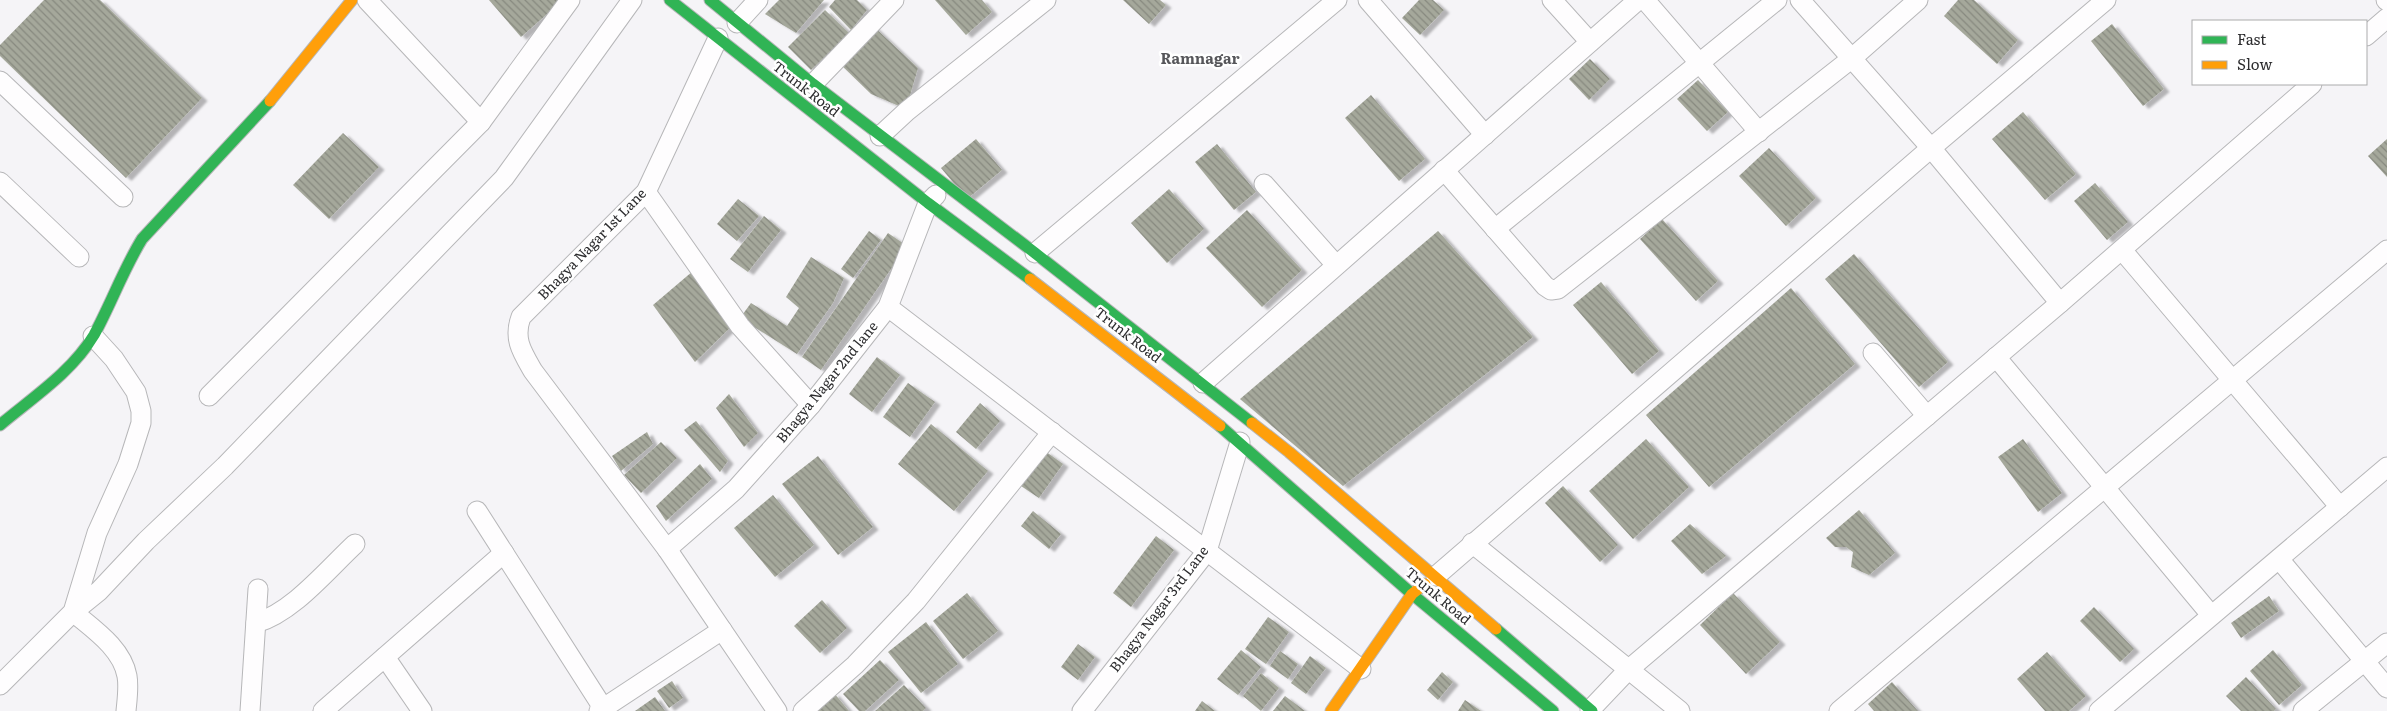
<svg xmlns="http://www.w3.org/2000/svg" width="2387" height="711" viewBox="0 0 2387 711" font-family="Literata,serif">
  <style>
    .building { fill: url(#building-back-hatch); filter: url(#shadow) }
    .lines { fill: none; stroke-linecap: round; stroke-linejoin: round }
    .street-casing { stroke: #b7b7b9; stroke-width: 21 }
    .fast-casing { stroke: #b7b7b9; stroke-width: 13 }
    .slow-casing { stroke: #b7b7b9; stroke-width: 13 }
    .street { stroke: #fefdfe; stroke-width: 19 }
    .fast { stroke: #30b455; stroke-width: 11 }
    .slow { stroke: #ff9f0a; stroke-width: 11 }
    .labels { text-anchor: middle; stroke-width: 5; stroke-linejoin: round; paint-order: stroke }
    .street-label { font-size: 14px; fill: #2d2d2f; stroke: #fff }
    .neighbourhood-label { font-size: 15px; font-weight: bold; fill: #56565a; stroke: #fff }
  </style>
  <defs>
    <pattern id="building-back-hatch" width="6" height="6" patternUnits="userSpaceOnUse" patternTransform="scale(1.25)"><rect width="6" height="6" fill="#a5a89b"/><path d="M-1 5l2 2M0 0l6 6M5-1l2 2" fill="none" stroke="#87897f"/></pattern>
    <filter id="shadow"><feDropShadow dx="5.5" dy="3" stdDeviation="1" flood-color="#0004"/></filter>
  </defs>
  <rect width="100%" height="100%" fill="#f5f4f7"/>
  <g class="building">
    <path d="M44,0H100L202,98L126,178L0,56V45Z"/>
    <path d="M489,0H563L521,37Z"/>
    <path d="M779,0H824L796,33L765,14Z"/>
    <path d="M835,0H857L867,10L851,30L829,7Z"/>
    <path d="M935,0H982L992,12L966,35Z"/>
    <path d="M1123,0H1160L1166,5L1149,24Z"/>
    <path d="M1419,0H1433L1444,10L1420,35L1402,18Z"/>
    <path d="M1958,0H1974L2018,40L1997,64L1944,16Z"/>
    <path d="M825,10L849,33L811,70L788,47Z"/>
    <path d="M871,24L918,68L906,109L871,94L837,61Z"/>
    <path d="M2112,24L2164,89L2143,106L2091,41Z"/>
    <path d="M1590,59L1610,79L1589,100L1569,79Z"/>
    <path d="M1698,80L1728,112L1707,131L1677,99Z"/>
    <path d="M1371,95L1425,159L1399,181L1345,118Z"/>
    <path d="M2023,112L2076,174L2045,200L1992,139Z"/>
    <path d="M343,133L379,167L329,219L293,185Z"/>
    <path d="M976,139L1002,170L967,199L941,168Z"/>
    <path d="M2387,139V177L2368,156Z"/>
    <path d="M1217,144L1256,192L1234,210L1195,162Z"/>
    <path d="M1769,148L1816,198L1786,226L1739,176Z"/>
    <path d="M2095,183L2128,222L2107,240L2074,201Z"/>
    <path d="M1169,189L1204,229L1167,263L1131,223Z"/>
    <path d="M738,199L759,216L737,241L717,224Z"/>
    <path d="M1247,210L1302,270L1262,307L1206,248Z"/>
    <path d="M764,216L781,230L748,272L730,259Z"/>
    <path d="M1662,219L1718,281L1696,301L1640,239Z"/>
    <path d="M869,231L881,240L853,278L841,269Z"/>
    <path d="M1438,231L1533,337L1343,486L1240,399Z"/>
    <path d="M888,233L907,246L821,370L802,357Z"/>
    <path d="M1854,254L1948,362L1919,387L1825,279Z"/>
    <path d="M811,257L844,278L833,303L797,354L740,318L751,303L787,326L799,308L786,297Z"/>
    <path d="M693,271L732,326L695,362L653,305Z"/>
    <path d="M1601,282L1659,351L1632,374L1573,305Z"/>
    <path d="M1791,288L1855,364L1709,487L1646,415Z"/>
    <path d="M877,357L900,375L872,412L849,394Z"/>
    <path d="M908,383L935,402L910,437L883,417Z"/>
    <path d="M729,394L758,433L744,447L716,408Z"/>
    <path d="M980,403L1000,421L976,449L956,432Z"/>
    <path d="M696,421L728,461L720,472L684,430Z"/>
    <path d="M931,424L988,471L954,511L898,464Z"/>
    <path d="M647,432L653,444L621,471L612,456Z"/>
    <path d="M1646,439L1689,487L1633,539L1589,491Z"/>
    <path d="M2023,439L2062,493L2038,512L1998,457Z"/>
    <path d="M661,442L677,458L641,493L624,475Z"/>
    <path d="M1045,451L1063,464L1039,498L1021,486Z"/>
    <path d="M818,456L873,527L838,555L782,484Z"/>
    <path d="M700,464L712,479L666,521L656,506Z"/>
    <path d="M1563,486L1618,545L1600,562L1545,503Z"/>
    <path d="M773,495L814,545L775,577L734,528Z"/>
    <path d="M1859,510L1895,553L1869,575L1851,567L1853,552L1846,547H1835L1826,538Z"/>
    <path d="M1033,511L1061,534L1049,549L1021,526Z"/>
    <path d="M1690,524L1726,556L1702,574L1671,541Z"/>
    <path d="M1156,536L1174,550L1131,607L1113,593Z"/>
    <path d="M967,593L998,631L963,659L933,621Z"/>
    <path d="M1733,593L1780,642L1746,674L1700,625Z"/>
    <path d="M2269,596L2279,611L2241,638L2231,623Z"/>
    <path d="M822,600L847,628L820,653L794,626Z"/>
    <path d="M2094,607L2134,649L2120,662L2080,621Z"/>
    <path d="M1268,617L1289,632L1266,664L1245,649Z"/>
    <path d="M926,622L958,664L921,693L888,652Z"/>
    <path d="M1078,644L1095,657L1078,680L1061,667Z"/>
    <path d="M1241,650L1261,667L1238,695L1217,679Z"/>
    <path d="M2273,650L2302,685L2279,705L2250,671Z"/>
    <path d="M1280,651L1298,664L1288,679L1270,666Z"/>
    <path d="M2047,652L2086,696L2069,711H2045L2017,679Z"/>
    <path d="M1310,656L1326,668L1306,694L1291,683Z"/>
    <path d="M880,660L899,680L865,711H859L843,694Z"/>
    <path d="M1442,672L1453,682L1438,700L1427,690Z"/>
    <path d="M1261,673L1279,688L1261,711L1243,696Z"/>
    <path d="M2246,677L2276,709L2274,711H2241L2226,696Z"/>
    <path d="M672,681L683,698L669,708L657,691Z"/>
    <path d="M1892,682L1918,711H1874L1868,704Z"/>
    <path d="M904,685L926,708L923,711H875Z"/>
    <path d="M834,693L849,711H813Z"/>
    <path d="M1285,696L1305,711H1273Z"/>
    <path d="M655,697L665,711H635Z"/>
    <path d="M1465,700L1481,711H1458Z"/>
    <path d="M1202,701L1215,711H1195Z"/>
  </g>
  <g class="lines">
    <defs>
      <g id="street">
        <path d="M367,0L481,122"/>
        <path d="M1368,0L1485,135"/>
        <path d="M1552,0L1590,42"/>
        <path d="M1645,0L1759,132"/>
        <path d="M1800,0L1931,148L2060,303"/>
        <path d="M2386,0L2387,1"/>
        <path d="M737,23L758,0"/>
        <path d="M2366,36L2387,18"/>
        <path d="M718,38L646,192L521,317C513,339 522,352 533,371L667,549L777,711"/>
        <path d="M0,81L123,197"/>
        <path d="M813,84L894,0"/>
        <path d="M880,136L907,111L1046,0"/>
        <path d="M1444,170L1545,286L1551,290L1558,289L1851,59L1918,0"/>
        <path d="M0,182L79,257"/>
        <path d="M1264,184L1336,265"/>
        <path d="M646,192L740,326L811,405"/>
        <path d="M1495,229L1777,0"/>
        <path d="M2122,250L2340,507"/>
        <path d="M1035,253L1337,0"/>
        <path d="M888,307L1361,669"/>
        <path d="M1873,353L1927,416"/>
        <path d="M1996,357L2211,615"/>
        <path d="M1203,383L1638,0"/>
        <path d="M209,396L481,122L570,0"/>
        <path d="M477,511L605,711"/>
        <path d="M1472,543L1680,711"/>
        <path d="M667,549L736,489L811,405L888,307L928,203L936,195"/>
        <path d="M2279,559L2387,688"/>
        <path d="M1436,576L1931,148L2106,0"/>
        <path d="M256,623C293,612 326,571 355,544"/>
        <path d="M385,657L422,711"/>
        <path d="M0,685L73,612L97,533L128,464L141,423V411L136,392L114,359L93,336"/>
        <path d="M1590,710L1628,670L2060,303L2312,84"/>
        <path d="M126,711C127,700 129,687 127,676C122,648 93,629 73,612L99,591L146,541L225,466L504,178L632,0"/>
        <path d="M250,711L258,589"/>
        <path d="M323,711L504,553"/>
        <path d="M599,711L722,630"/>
        <path d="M803,711L855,665L916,601L1052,432"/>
        <path d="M1082,711L1207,551L1240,442"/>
        <path d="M1839,711L2387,250"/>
        <path d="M2099,711L2387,467"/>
        <path d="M2303,711L2387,643"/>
      </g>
      <g id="fast">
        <path d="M670,0L928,203L1030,279"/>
        <path d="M710,0L813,84L1035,253L1252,423"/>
        <path d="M0,425C32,398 72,372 94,335C111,304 123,270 142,239L270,101"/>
        <path d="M1220,426L1412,594L1553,711"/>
        <path d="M1496,629L1592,711"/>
      </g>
      <g id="slow">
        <path d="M270,101L352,0"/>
        <path d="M1030,279L1220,426"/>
        <path d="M1252,423L1289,452L1496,629"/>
        <path d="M1331,711L1412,594L1425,584"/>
      </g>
    </defs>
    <use href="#street" class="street-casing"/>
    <use href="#fast" class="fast-casing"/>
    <use href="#slow" class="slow-casing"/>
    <use href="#street" class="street"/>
    <use href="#fast" class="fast"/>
    <use href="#slow" class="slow"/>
  </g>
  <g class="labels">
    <g class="street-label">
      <text transform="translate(806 89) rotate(38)" y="5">Trunk Road</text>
      <text transform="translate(592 244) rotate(-46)" y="5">Bhagya Nagar 1st Lane</text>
      <text transform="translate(1128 335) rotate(38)" y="5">Trunk Road</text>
      <text transform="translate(827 382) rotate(-51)" y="5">Bhagya Nagar 2nd lane</text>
      <text transform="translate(1438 596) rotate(40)" y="5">Trunk Road</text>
      <text transform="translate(1159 609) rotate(-53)" y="5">Bhagya Nagar 3rd Lane</text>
    </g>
    <g class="neighbourhood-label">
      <text x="1200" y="64">Ramnagar</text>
    </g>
  </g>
  <rect x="2192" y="20" width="175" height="65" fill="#ffffff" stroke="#ababac"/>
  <rect x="2202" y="36" width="25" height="8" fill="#30b455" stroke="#ababac"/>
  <text x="2237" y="45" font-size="15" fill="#2d2d2f">Fast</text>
  <rect x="2202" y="61" width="25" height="8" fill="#ff9f0a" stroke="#ababac"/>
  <text x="2237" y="70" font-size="15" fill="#2d2d2f">Slow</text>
</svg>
